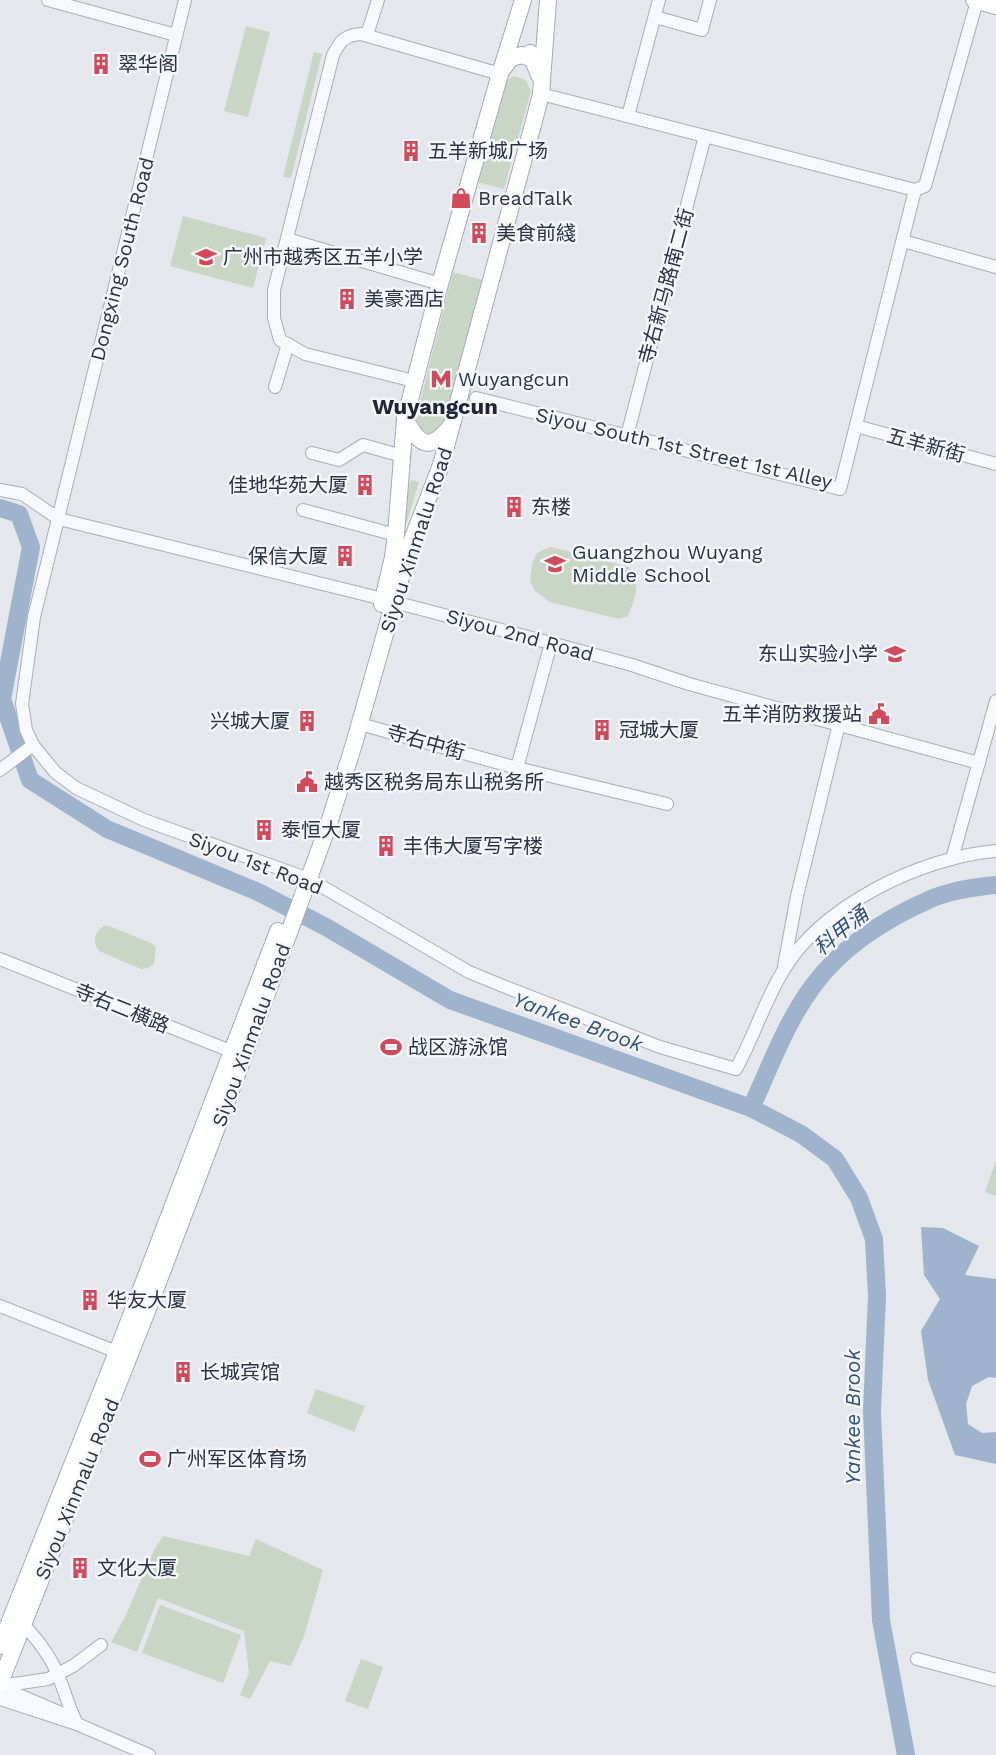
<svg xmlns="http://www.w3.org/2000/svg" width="996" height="1755" viewBox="0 0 996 1755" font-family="'Work Sans','Noto Sans SC',sans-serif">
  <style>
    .green { fill: #c9d6c5 }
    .water { fill: #9fb4cc }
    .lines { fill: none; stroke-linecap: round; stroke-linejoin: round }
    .river { stroke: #9fb4cc; stroke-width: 18 }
    .minor-casing { stroke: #a9aeb7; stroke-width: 14 }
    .major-casing { stroke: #a3abb8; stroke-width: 18 }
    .minor { stroke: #f7f8fa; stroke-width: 12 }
    .major { stroke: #fff; stroke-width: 16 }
    .labels { text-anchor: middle; stroke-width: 5; stroke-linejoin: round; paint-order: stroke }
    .poi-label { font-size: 20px; fill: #2b3445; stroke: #f4f6f9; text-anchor: start }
    .street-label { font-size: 20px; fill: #2b3445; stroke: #f4f6f9 }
    .water-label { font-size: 21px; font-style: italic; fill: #34527a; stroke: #f4f6f9 }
    .quarter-label { font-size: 22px; font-weight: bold; fill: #1d2536; stroke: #f4f6f9 }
  </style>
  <rect width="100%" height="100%" fill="#e4e7ec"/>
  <g class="green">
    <path d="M246,26L270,32L248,117L224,111Z"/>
    <path d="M314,52L322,54L291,178L283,177Z"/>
    <path d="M514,76L526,80L531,91L504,189L477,182L504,82Z"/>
    <path d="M183,216L266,238L253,288L170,266Z"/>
    <path d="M453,272L482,280L444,428L437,435L423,434L415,422Z"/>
    <path d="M411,480L419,482L407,522L400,520Z"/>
    <path d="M551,547L629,567C642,583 635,598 628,616L619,619L550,602L535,591L530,581L532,564L537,553Z"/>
    <path d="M104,926H109L151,943L156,947L154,964L148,968L141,969L99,951C92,942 94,933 104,926Z"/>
    <path d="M996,1160V1196L985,1192Z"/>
    <path d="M316,1389L365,1406L354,1432L307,1413Z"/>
    <path d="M163,1536L249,1556L256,1539L323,1570L304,1636L291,1666L270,1661L250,1699L240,1695L249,1673L244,1631L158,1598L137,1652L111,1642L126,1615L154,1550Z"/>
    <path d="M160,1605L241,1635L223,1683L142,1653Z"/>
    <path d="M361,1659L383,1667L368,1709L345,1701Z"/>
  </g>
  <path class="water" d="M921,1227L943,1228L979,1246L965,1275L996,1279V1378L989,1377L972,1386L966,1404L968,1424L982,1433L996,1432V1464L955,1455L928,1380L921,1331L940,1299L924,1275Z"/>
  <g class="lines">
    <g class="river">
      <path d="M0,508L19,514L31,547L2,699L30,780L107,829L258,892L326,927L450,1000L751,1108L801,1134L835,1159L859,1198L874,1239L877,1296L872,1411L881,1620L906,1755"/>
      <path d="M751,1108C770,1067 786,1022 813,986C842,946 889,917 933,898C953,890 975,887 996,885"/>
    </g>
    <defs>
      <g id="minor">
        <path d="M48,0L176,35"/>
        <path d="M185,0L34,617L22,704L26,730L33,745L55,772L76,788L144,820L309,879L469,972L503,986L660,1047L736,1069C754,1037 764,1002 783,971C822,905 922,857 996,851"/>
        <path d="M655,17L702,30L710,0"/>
        <path d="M367,35L378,0"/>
        <path d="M541,94L915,190L925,186L977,1"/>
        <path d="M628,116L659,0"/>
        <path d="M287,239L440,284"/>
        <path d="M903,241L996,267"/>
        <path d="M414,381L305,354L280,340L274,318V290L333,55C340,41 345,35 361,34L500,74"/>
        <path d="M275,387L288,344"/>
        <path d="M476,398L840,489L915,190"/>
        <path d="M856,426L996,464"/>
        <path d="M627,436L705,136"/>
        <path d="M312,453L339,460L363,445L402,456"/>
        <path d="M0,490L22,494L59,519L367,595L551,643L632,665L689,684L979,763"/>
        <path d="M303,510L396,535"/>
        <path d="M360,724L517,768L667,804"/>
        <path d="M517,768L551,643"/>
        <path d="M0,770L33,745"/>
        <path d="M952,859L996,701"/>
        <path d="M0,959L238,1054"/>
        <path d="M784,966L797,896L839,724"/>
        <path d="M0,1306L117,1352"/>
        <path d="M23,1624C37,1639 50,1655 58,1675C65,1692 69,1708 77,1724"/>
        <path d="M917,1659L996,1680"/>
        <path d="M0,1686L48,1679L73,1666L101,1645"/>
        <path d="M0,1687L61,1713"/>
        <path d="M0,1699L77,1724L149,1755"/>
      </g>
      <g id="major">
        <path d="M974,0L996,6"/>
        <path d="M502,70L511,58L522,55L530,58V53L539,75"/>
        <path d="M405,419C420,446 429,452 451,426"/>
        <path d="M382,604L393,557L396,535L405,419L440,284L500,74L523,0"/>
        <path d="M0,1646L117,1352L278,931"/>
        <path d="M0,1683L151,1301L244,1056L328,826L354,744L410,545L441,465L534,121L541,94L548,0"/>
      </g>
    </defs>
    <use href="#minor" class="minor-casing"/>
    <use href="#major" class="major-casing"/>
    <use href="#minor" class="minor"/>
    <use href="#major" class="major"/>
  </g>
  <defs>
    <symbol id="building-bare" viewBox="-9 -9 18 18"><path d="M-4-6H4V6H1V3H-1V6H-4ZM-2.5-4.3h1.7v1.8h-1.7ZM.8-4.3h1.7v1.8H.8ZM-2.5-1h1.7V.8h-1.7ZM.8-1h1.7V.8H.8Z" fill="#d1495b" stroke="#f4f6f9" stroke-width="2.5" paint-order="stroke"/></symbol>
    <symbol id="shop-bare" viewBox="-9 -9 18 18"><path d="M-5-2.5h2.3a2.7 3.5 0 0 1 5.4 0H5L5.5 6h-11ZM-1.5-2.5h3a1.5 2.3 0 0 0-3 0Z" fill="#d1495b" stroke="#f4f6f9" stroke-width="2.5" paint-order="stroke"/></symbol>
    <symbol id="school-bare" viewBox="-9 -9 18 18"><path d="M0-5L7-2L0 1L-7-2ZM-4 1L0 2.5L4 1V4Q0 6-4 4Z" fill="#d1495b" stroke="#f4f6f9" stroke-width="2.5" paint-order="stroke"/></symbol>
    <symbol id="metro-bare" viewBox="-9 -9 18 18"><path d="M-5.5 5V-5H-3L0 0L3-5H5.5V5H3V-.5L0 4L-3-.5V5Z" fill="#d1495b" stroke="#f4f6f9" stroke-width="2.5" paint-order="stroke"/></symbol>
    <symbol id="civic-bare" viewBox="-9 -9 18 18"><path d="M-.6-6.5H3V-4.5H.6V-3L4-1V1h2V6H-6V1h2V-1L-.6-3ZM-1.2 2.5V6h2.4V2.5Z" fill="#d1495b" stroke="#f4f6f9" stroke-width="2.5" paint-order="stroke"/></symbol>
    <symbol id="stadium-bare" viewBox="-9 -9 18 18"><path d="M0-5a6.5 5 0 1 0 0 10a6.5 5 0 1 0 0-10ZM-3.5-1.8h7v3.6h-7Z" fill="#d1495b" stroke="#f4f6f9" stroke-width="2.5" paint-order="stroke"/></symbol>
  </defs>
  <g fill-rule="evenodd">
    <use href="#building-bare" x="86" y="49" width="30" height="30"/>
    <use href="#building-bare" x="396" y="136" width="30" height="30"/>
    <use href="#shop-bare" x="446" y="183" width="30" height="30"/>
    <use href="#building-bare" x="464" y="218" width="30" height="30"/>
    <use href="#school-bare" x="191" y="242" width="30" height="30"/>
    <use href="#building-bare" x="332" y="284" width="30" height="30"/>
    <use href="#metro-bare" x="426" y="364" width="30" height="30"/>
    <use href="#building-bare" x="350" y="470" width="30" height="30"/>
    <use href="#building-bare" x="499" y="492" width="30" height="30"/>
    <use href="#building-bare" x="330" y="541" width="30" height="30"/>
    <use href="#school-bare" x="540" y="549" width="30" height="30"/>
    <use href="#school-bare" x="880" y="639" width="30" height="30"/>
    <use href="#civic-bare" x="864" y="699" width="30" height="30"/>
    <use href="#building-bare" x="292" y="706" width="30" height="30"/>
    <use href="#building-bare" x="587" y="715" width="30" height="30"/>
    <use href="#civic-bare" x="292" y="767" width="30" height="30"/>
    <use href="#building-bare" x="249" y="815" width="30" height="30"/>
    <use href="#building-bare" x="371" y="831" width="30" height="30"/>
    <use href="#stadium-bare" x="376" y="1032" width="30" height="30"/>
    <use href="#building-bare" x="75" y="1285" width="30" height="30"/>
    <use href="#building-bare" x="168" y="1357" width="30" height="30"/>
    <use href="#stadium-bare" x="135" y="1444" width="30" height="30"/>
    <use href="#building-bare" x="65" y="1553" width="30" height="30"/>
  </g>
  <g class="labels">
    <g class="poi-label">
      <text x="118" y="71">翠华阁</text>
      <text x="428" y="158">五羊新城广场</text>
      <text x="478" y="205">BreadTalk</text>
      <text x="496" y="240">美食前綫</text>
      <text x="223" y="264">广州市越秀区五羊小学</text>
      <text x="364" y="306">美豪酒店</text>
      <text x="458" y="386">Wuyangcun</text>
      <text x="348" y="492" text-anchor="end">佳地华苑大厦</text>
      <text x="531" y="514">东楼</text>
      <text x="572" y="559">Guangzhou Wuyang<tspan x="572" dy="23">Middle School</tspan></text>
      <text x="328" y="563" text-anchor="end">保信大厦</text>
      <text x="878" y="661" text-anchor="end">东山实验小学</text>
      <text x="862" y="721" text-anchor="end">五羊消防救援站</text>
      <text x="290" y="728" text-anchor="end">兴城大厦</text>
      <text x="619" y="737">冠城大厦</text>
      <text x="324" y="789">越秀区税务局东山税务所</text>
      <text x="281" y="837">泰恒大厦</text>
      <text x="403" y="853">丰伟大厦写字楼</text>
      <text x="408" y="1054">战区游泳馆</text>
      <text x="107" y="1307">华友大厦</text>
      <text x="200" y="1379">长城宾馆</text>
      <text x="167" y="1466">广州军区体育场</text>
      <text x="97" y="1575">文化大厦</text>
    </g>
    <g class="street-label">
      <text transform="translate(122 259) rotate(-76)" y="7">Dongxing South Road</text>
      <text transform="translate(666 286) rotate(-75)" y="7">寺右新马路南二街</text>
      <text transform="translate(926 445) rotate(15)" y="7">五羊新街</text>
      <text transform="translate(684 448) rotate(13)" y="7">Siyou South 1st Street 1st Alley</text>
      <text transform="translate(416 540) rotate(-72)" y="7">Siyou Xinmalu Road</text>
      <text transform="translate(520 635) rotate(15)" y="7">Siyou 2nd Road</text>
      <text transform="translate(426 742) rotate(16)" y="7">寺右中街</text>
      <text transform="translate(256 863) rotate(21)" y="7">Siyou 1st Road</text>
      <text transform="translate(122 1008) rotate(22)" y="7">寺右二横路</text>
      <text transform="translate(251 1035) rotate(-70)" y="7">Siyou Xinmalu Road</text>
      <text transform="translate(77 1489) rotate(-68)" y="7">Siyou Xinmalu Road</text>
    </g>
    <g class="water-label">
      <text transform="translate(841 931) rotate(-39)" y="7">科甲涌</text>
      <text transform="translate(578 1022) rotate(20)" y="7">Yankee Brook</text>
      <text transform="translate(853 1417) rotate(-90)" y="7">Yankee Brook</text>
    </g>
    <g class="quarter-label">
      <text x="435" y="414">Wuyangcun</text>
    </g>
  </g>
</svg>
